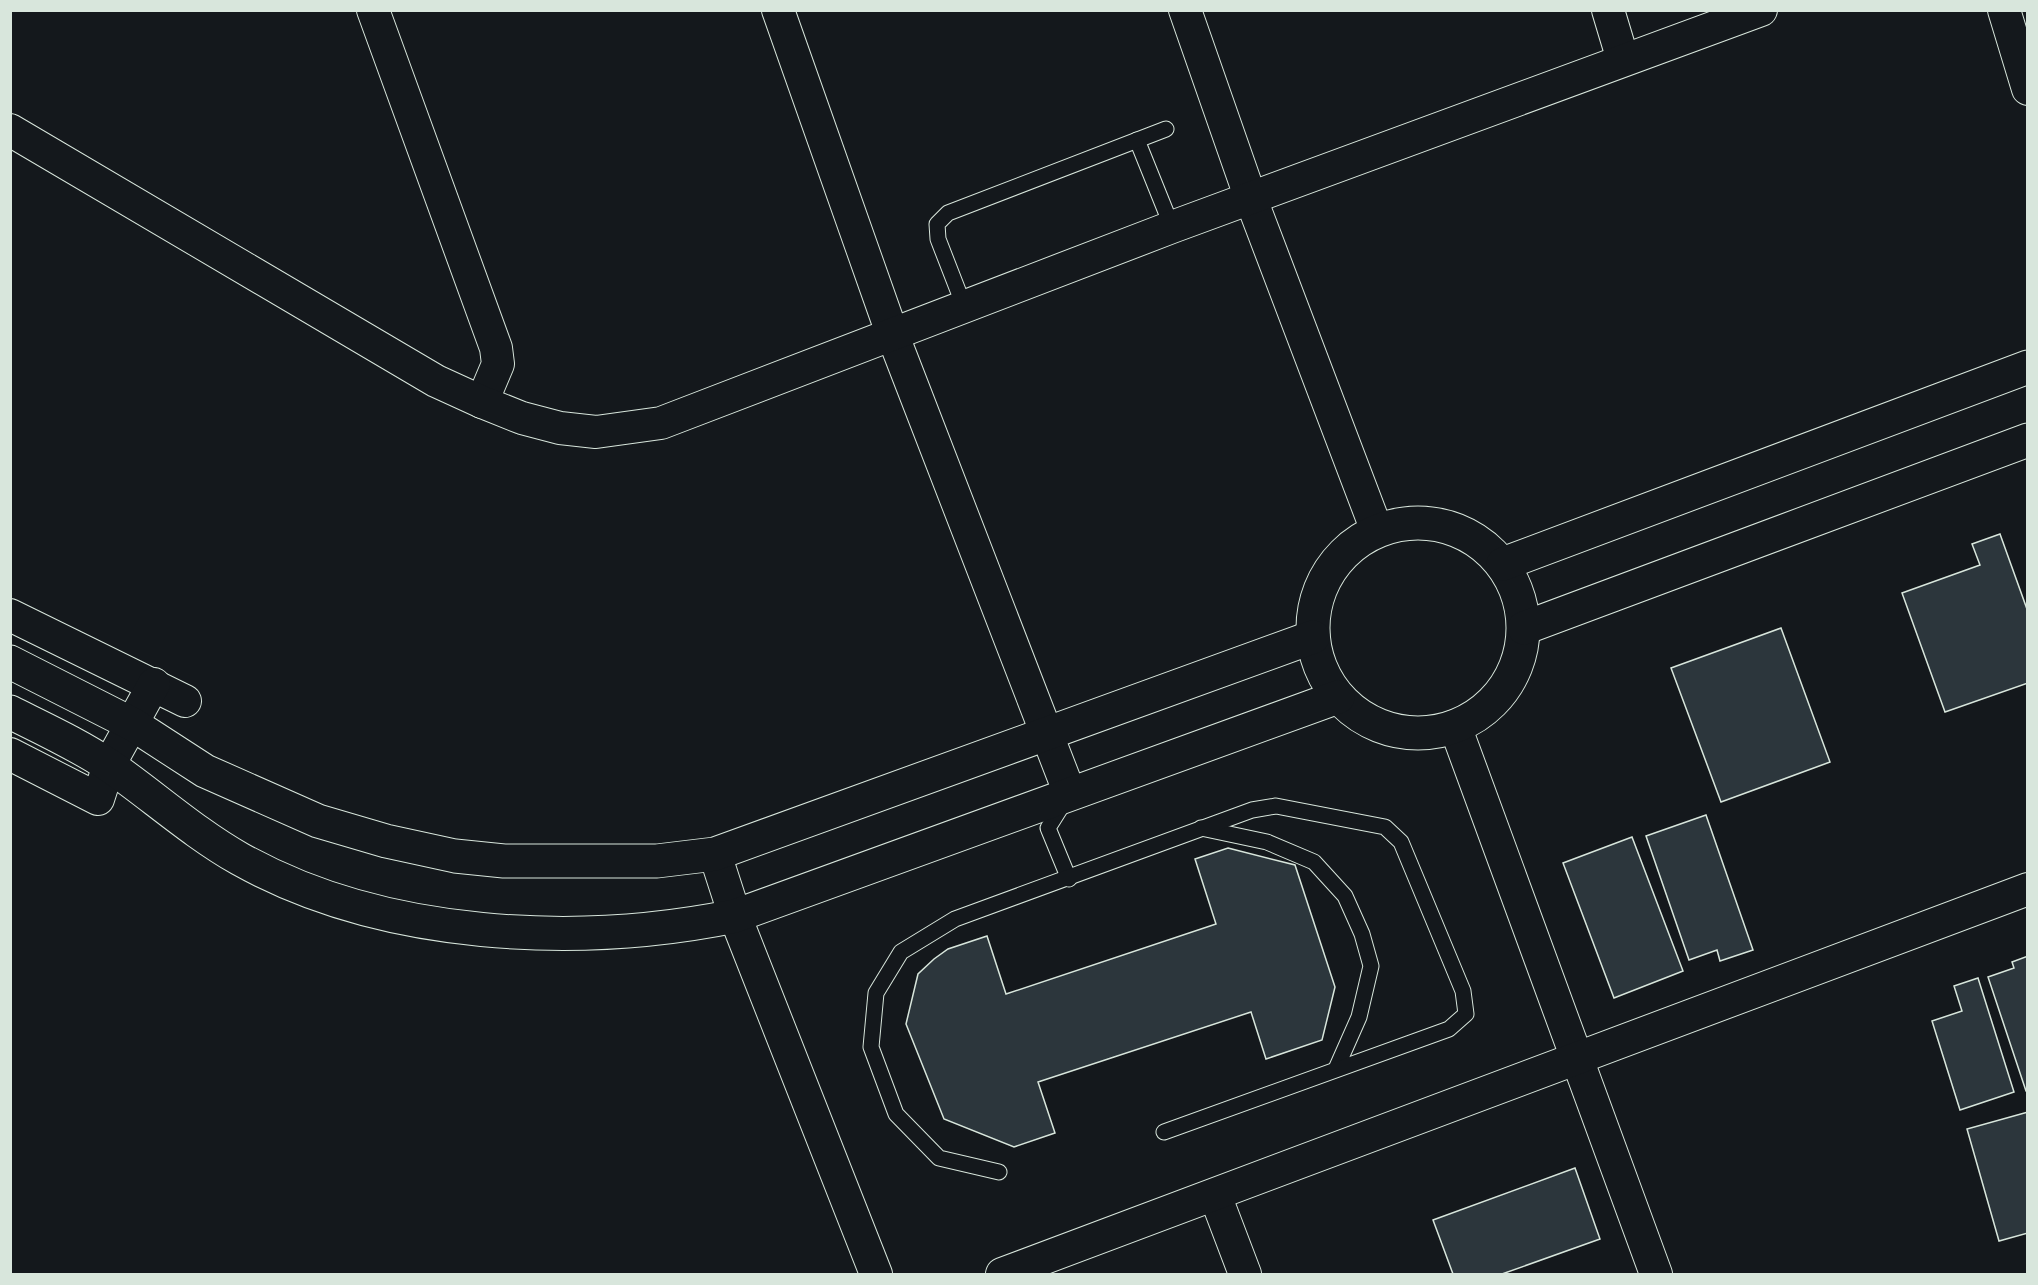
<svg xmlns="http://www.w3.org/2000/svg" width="2038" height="1285" viewBox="0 0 2038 1285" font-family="Mulish,sans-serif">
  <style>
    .building { fill: #2c363c; stroke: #d8e6dc; stroke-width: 1.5 }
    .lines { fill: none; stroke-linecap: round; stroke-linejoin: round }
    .lane-casing { stroke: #d8e6dc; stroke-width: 17 }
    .street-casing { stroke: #d8e6dc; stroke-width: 34 }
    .secondary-casing { stroke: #d8e6dc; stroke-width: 35 }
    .lane { stroke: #14181c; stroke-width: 15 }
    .street { stroke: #14181c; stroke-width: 32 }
    .secondary { stroke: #14181c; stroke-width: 33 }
  </style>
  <rect width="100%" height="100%" fill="#14181c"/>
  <g class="building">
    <path d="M2000,534L2028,612V683L1945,712L1902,593L1980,565L1972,544Z"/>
    <path d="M1781,628L1830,762L1721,802L1671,668Z"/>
    <path d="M1706,815L1753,950L1720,961L1717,950L1689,960L1646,836Z"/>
    <path d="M1632,837L1683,971L1614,998L1563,863Z"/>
    <path d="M1228,848L1295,865L1335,987L1322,1040L1266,1059L1251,1012L1038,1082L1055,1133L1014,1147L944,1119L906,1024L918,974L934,959L948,949L987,936L1006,994L1216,924L1195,859Z"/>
    <path d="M2028,956V1091H2026L1988,977L2014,968L2012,962Z"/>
    <path d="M1978,978L2014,1092L1960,1110L1932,1021L1962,1011L1954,986Z"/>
    <path d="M2028,1112V1233L1999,1241L1967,1129Z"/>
    <path d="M1575,1168L1600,1239L1502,1274H1453L1433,1220Z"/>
  </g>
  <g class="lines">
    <defs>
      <g id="lane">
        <path d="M1137,140L1172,227"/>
        <path d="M964,306L938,239L937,224L948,213L1166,129"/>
        <path d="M1065,801L1048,828L1069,879"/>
        <path d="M1201,828L1267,842L1314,862L1345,896L1362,934L1371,966L1359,1017L1336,1069"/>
        <path d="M999,1172L939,1158L896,1114L871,1047L876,993L901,952L955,919L1252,810L1276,806L1385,827L1401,842L1463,991L1466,1014L1449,1029L1164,1132"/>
      </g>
      <g id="street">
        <path d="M373,10L496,348L498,364L482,402"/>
        <path d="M778,10L893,336L1070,794"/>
        <path d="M1185,10L1251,199L1377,531"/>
        <path d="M1608,10L1623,60"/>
        <path d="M2004,10L2028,89"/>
        <path d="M10,130L436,381L482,402L522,418L560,428L596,432L661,423L1172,227L1761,10"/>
        <path d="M10,615L185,701"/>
        <path d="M1455,726L1656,1274"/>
        <path d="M10,754L98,799L109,765L154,684"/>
        <path d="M715,854L735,916L876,1274"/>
        <path d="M1215,1195L1245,1274"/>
        <path d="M1002,1274L2028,889"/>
      </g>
      <g id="secondary">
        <circle cx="1418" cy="628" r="105"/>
        <path d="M1503,564L2028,367"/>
        <path d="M1524,628L2028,440"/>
        <path d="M10,662L134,725L205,771L318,821L386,841L455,856L504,861H657L715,854L1313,637"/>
        <path d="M10,712C44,729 79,745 110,766C153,796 194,833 240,859C383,939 577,948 735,916L1338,697"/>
      </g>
    </defs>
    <use href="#lane" class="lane-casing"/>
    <use href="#street" class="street-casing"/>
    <use href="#secondary" class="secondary-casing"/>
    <use href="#lane" class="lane"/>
    <use href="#street" class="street"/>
    <use href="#secondary" class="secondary"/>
  </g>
  <rect width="2038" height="1285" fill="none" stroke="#d8e6dc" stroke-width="24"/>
</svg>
